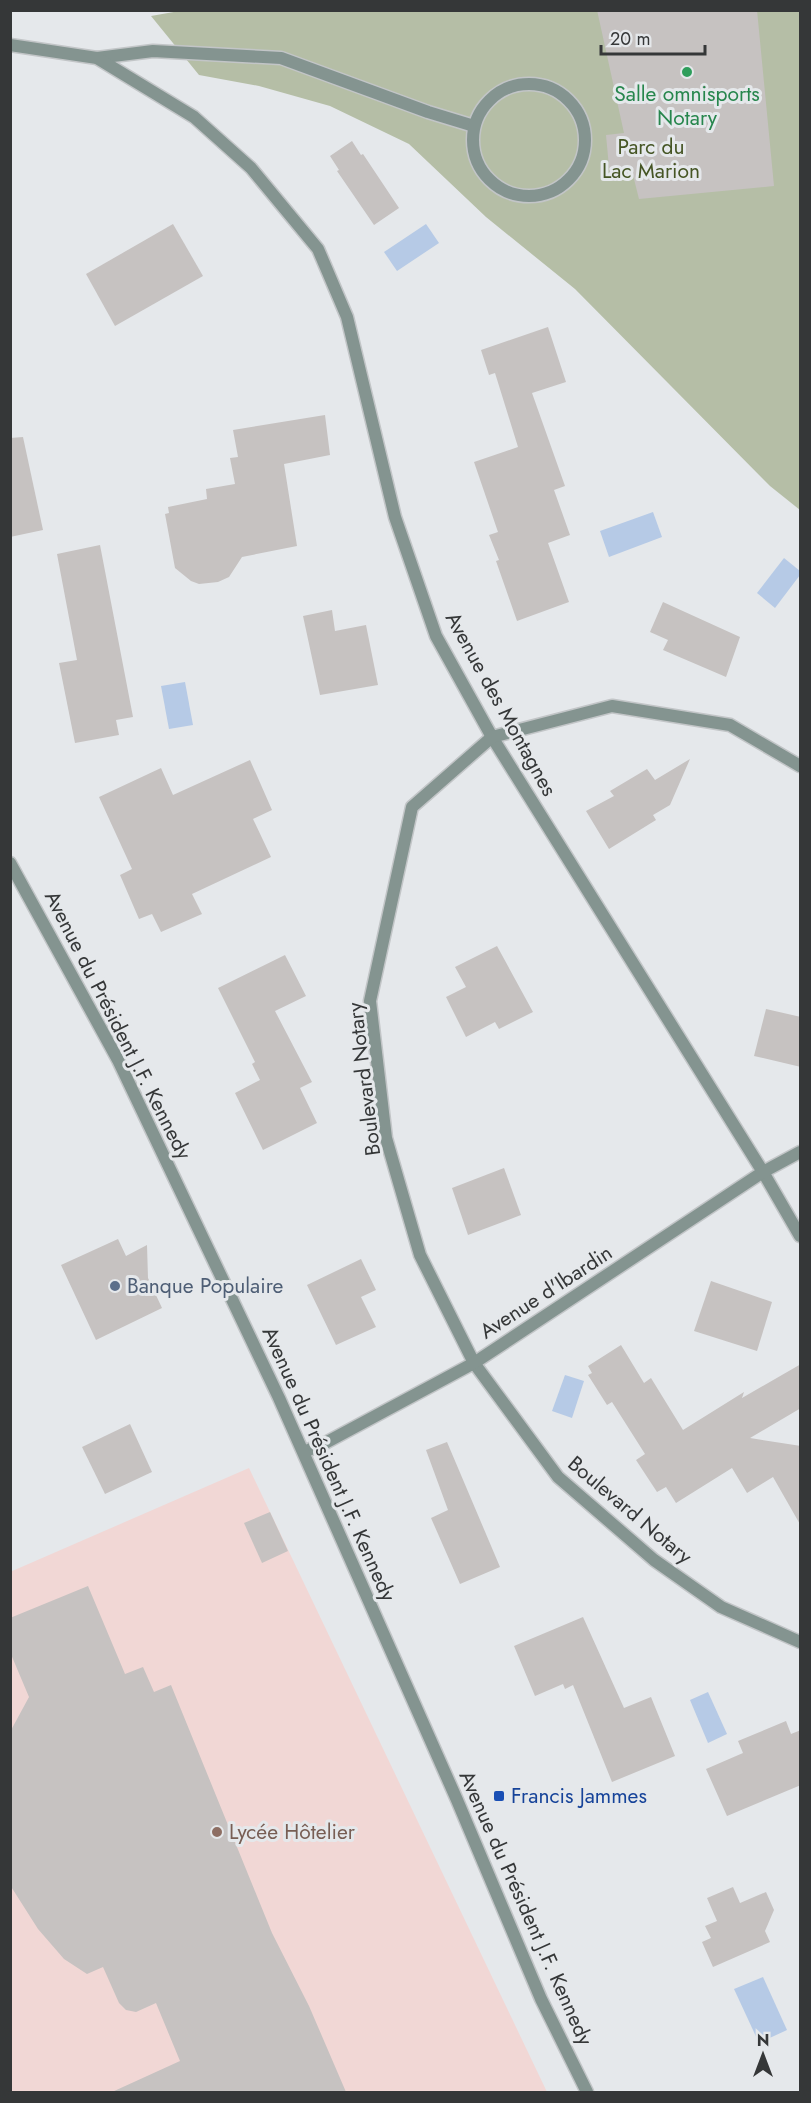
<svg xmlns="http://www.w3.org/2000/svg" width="811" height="2103" viewBox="0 0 811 2103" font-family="Jost,sans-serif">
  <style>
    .education { fill: #f1d7d5 }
    .green { fill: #b5bea6 }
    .water { fill: #b6cae6 }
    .building { fill: #c6c2c1 }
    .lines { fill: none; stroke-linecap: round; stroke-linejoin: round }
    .service-casing { stroke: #c2c5c7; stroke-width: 15 }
    .minor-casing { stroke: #c2c5c7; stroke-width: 15 }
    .tertiary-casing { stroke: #c2c5c7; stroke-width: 15 }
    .service { stroke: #849490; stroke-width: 12 }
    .minor { stroke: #849490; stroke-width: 12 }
    .tertiary { stroke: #849490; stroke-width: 12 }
    .leisure-dot { fill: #2e9e5b; stroke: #e5e8eb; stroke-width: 2 }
    .service-dot { fill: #5c6f8a; stroke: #e5e8eb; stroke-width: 2 }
    .transit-dot { fill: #1a4fb4; stroke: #e5e8eb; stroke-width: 2 }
    .education-dot { fill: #8d6e63; stroke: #e5e8eb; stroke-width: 2 }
    .labels { text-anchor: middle; stroke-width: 6; stroke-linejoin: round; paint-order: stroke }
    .leisure-label { font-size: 21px; fill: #27864d; stroke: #e5e8eb }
    .park-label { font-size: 21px; fill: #455524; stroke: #e5e8eb }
    .street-label { font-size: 21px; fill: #353738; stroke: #e5e8eb }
    .service-label { font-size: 21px; fill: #4e5e75; stroke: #e5e8eb; text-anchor: start }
    .transit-label { font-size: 21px; fill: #164399; stroke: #e5e8eb; text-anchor: start }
    .education-label { font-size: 21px; fill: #785e54; stroke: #e5e8eb; text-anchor: start }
  </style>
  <rect width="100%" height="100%" fill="#e5e8eb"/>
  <path class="education" d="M249,1468L547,2092H11L10,1572Z"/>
  <path class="green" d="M185,10L800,11V510L770,486L575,289L486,217L409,144L330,106L259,86L199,75L151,16Z"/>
  <g class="water">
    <path d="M426,224L439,243L397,271L384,252Z"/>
    <path d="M653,512L662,537L609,557L600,531Z"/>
    <path d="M784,558L800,571V575L775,608L757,593Z"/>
    <path d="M185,682L193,725L169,729L161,686Z"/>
    <path d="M565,1375L584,1381L572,1418L552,1411Z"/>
    <path d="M708,1692L727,1734L708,1743L690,1700Z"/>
    <path d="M763,1977L787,2030L759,2043L734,1989Z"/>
  </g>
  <g class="building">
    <path d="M597,10H757L774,186L639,199L633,175L610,178L606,135L624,133Z"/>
    <path d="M352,141L361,155L363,154L399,208L374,225L337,171L339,170L330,156Z"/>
    <path d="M173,224L203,276L115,326L86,274Z"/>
    <path d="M548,327L566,382L532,393L565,486L554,490L570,535L548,543L569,602L517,621L496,561L499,560L489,535L498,532L474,462L518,447L495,373L489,375L481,350Z"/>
    <path d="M325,415L330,455L284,464L297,546L242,557L229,577L218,582L199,584L191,581L175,568L165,514L169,513L168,507L207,499L206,489L235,484L230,458L238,457L233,430Z"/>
    <path d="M23,437L43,530L10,537V438Z"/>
    <path d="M100,545L133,717L116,720L119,735L75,743L59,663L77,660L57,554Z"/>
    <path d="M663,602L740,637L726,677L663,650L668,640L650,632Z"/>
    <path d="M332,610L335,631L366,625L378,685L320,695L303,616Z"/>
    <path d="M690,759L670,805L653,815L656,820L609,849L586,811L614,796L610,791L647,769L655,780Z"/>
    <path d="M250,760L272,810L253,819L271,857L192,894L202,914L161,932L152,914L139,919L120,875L132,869L99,797L161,768L173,795Z"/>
    <path d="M497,946L533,1012L499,1029L495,1022L466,1037L446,997L466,987L455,967Z"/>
    <path d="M285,955L306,996L275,1011L312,1082L300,1088L317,1123L263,1150L235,1093L260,1080L252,1064L255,1062L218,988Z"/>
    <path d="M766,1009L801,1017V1067L754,1056Z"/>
    <path d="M504,1168L521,1215L468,1235L452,1188Z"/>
    <path d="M118,1239L126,1256L147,1245L148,1278L162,1308L96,1340L61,1265Z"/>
    <path d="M361,1259L376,1290L361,1297L376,1327L336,1345L307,1285Z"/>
    <path d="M711,1281L772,1302L757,1351L694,1331Z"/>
    <path d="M621,1345L644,1383L651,1378L683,1430L744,1392L742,1398L801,1364V1408L750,1438L801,1446V1526L773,1477L747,1493L732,1468L676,1503L666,1487L657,1492L636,1460L645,1454L612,1402L607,1405L588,1375L592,1373L588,1366Z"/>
    <path d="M130,1424L152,1472L105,1494L82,1447Z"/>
    <path d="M447,1442L500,1567L460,1584L431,1518L448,1510L426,1450Z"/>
    <path d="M270,1512L288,1551L262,1563L244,1523Z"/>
    <path d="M88,1586L125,1674L143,1667L154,1692L171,1685L272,1933L309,2006L346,2092H112L180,2061L156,2003L136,2012L126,2010L119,2003L103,1967L87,1974L64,1959L38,1929L10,1885V1732L29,1697L10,1652V1618Z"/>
    <path d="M583,1617L624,1708L651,1697L675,1756L612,1782L573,1685L565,1689L563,1684L535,1696L514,1646Z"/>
    <path d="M786,1721L791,1734L801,1730V1785L727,1816L706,1769L743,1753L738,1741Z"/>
    <path d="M733,1887L740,1903L766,1892L774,1910L765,1931L770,1942L713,1967L702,1942L711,1938L705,1926L717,1921L707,1898Z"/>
  </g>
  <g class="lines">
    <defs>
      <g id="service">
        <path d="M97,58L153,51L281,58L428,112L474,126"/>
        <circle cx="529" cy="140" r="56"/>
      </g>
      <g id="minor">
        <path d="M10,45L97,58L194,117L251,168L318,249L347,317L395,517L436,636L492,737L763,1172L800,1236"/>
        <path d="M800,766L730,725L612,706L492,737L412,807L370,1001L386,1138L420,1255L474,1363L558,1477L654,1560L721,1607L800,1642"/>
        <path d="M304,1452L327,1442L474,1363L763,1172L800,1152"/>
      </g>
      <path id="tertiary" d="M10,863L118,1060L279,1398L457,1800L541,1999L587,2092"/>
    </defs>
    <use href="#service" class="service-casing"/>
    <use href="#minor" class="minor-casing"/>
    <use href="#tertiary" class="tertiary-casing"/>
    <use href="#service" class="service"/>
    <use href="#minor" class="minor"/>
    <use href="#tertiary" class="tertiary"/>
  </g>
  <circle class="leisure-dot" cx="687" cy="72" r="6"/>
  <circle class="service-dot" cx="115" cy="1286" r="6"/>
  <rect class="transit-dot" x="493" y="1790" width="12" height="12" rx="3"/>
  <circle class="education-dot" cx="217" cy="1832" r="6"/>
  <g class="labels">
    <g class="leisure-label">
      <text x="687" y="101">Salle omnisports<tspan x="687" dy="24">Notary</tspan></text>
    </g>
    <g class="park-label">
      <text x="651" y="154">Parc du<tspan x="651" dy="24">Lac Marion</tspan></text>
    </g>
    <g class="street-label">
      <text transform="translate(501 704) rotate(61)" y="7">Avenue des Montagnes</text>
      <text transform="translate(118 1025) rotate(63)" y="7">Avenue du Président J.F. Kennedy</text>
      <text transform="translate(364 1079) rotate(-97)" y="7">Boulevard Notary</text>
      <text transform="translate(546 1292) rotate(-33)" y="7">Avenue d'Ibardin</text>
      <text transform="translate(329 1464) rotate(66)" y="7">Avenue du Président J.F. Kennedy</text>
      <text transform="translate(630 1510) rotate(40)" y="7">Boulevard Notary</text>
      <text transform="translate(526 1908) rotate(66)" y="7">Avenue du Président J.F. Kennedy</text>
    </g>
    <g class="service-label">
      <text x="127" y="1293">Banque Populaire</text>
    </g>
    <g class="transit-label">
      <text x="511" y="1803">Francis Jammes</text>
    </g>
    <g class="education-label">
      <text x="229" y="1839">Lycée Hôtelier</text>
    </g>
  </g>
  <rect width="811" height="2103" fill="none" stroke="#353738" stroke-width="24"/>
  <g transform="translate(763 2055)" stroke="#e5e8eb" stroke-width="4.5" paint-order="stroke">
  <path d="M0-4.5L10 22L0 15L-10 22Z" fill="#353738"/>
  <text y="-9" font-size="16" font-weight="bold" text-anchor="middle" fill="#353738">N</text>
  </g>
  <path d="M601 45v9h104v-9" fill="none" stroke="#353738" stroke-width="3"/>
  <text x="610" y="45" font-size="18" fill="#353738" stroke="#e5e8eb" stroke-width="4.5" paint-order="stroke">20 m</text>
</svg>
